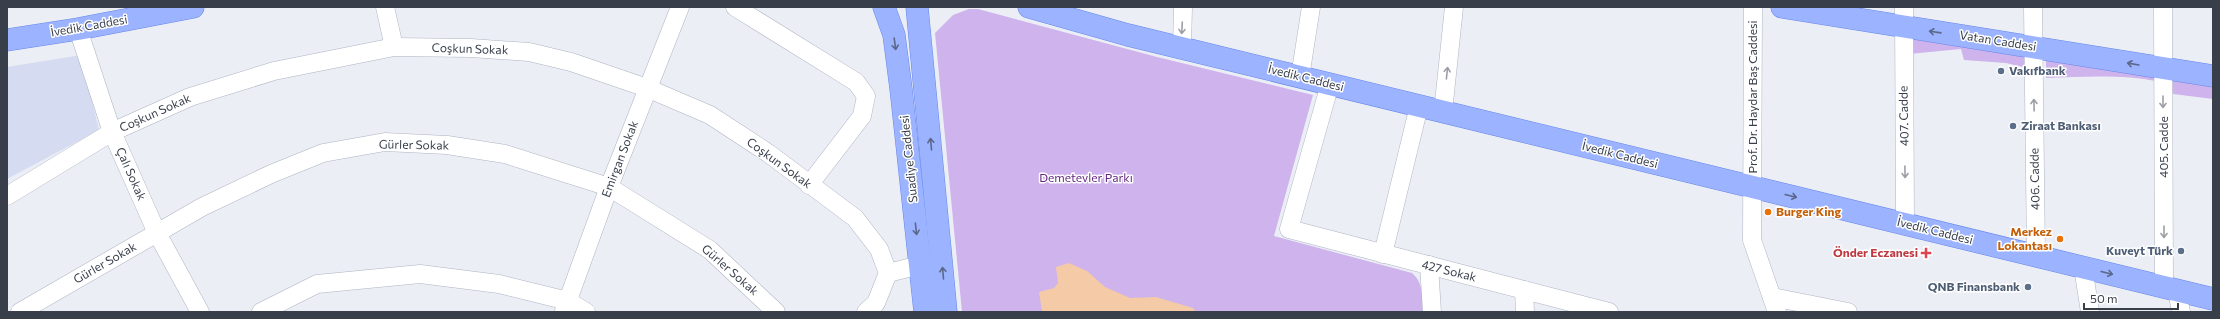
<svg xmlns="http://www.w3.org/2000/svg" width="2220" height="319" viewBox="0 0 2220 319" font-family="Commissioner,sans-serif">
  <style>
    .education { fill: #d5dbf0 }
    .green { fill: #cfb3ec }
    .water { fill: #f4caa7 }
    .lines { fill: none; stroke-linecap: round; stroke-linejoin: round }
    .minor-casing { stroke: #adb4c3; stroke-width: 19 }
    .major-casing { stroke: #6687ea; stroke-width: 23 }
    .minor { stroke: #fff; stroke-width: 18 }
    .major { stroke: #9cb3ff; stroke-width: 22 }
    .oneway { stroke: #9c9fa5 }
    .oneway2 { stroke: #5b688a }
    .service-dot { fill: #5c6f8a; stroke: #fff; stroke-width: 1.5 }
    .food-dot { fill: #e8710a; stroke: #fff; stroke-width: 1.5 }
    .health-dot { fill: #e0444e; stroke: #fff; stroke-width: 1.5 }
    .labels { text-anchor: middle; stroke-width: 3; stroke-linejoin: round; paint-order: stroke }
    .street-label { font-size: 12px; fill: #383f4b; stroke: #fff }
    .service-label { font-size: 12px; font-weight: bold; fill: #4e5e75; stroke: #fff; text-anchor: start }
    .park-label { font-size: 12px; fill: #642781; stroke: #fff }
    .food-label { font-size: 12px; font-weight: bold; fill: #c56008; stroke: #fff; text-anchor: start }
    .health-label { font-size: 12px; font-weight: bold; fill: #be3a42; stroke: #fff; text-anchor: end }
  </style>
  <rect width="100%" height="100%" fill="#eceef6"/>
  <path class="education" d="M81,55L99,130L7,179V67Z"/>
  <g class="green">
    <path d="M969,9H978L1157,57L1313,95L1274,236L1412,273C1424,283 1422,298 1423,312H962L935,33L953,15Z"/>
    <path d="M1908,34L2027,49V68L2006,63L1964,60L1961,49L1909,54Z"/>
    <path d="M2046,53L2158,73L2160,82C2123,74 2083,77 2046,78Z"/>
    <path d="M2169,74L2213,80V99L2173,94Z"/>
  </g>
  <path class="water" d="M1069,263L1087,271L1105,287L1130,298L1156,297L1193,308L1196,312H1042L1039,292L1054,288L1058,283L1056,267Z"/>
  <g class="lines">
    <defs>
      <g id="minor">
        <path d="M385,7L394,47"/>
        <path d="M735,7L856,82L866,96L862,116L809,185"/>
        <path d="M1753,7L1752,240L1777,312"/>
        <path d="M1904,7L1905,224"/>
        <path d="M2033,7L2036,256"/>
        <path d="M2163,7L2164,287"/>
        <path d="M78,29L112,132L157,233L200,312"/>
        <path d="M1182,48L1183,7"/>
        <path d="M1300,77L1311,7"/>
        <path d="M1330,84L1289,229L1609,312"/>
        <path d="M1443,112L1454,7"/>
        <path d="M7,196L112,132L190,97L274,71L394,47L471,48L529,52L571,62L647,88L710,115L768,153L855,218L879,249L888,273"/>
        <path d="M1383,254L1419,106"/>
        <path d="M1429,265L1432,312"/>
        <path d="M2083,267L2090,312"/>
        <path d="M888,273L920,265"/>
        <path d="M1524,290L1525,312"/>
        <path d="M2177,290L2181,312"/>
        <path d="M1772,297L1848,312"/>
        <path d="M564,311L609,187L680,7"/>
        <path d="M20,312L202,207L271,174L323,153L385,142L447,145L505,154L609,187L710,250L776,312"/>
        <path d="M261,312L317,284L420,274L499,284L568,301L586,312"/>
        <path d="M866,312L876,303L888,273"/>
      </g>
      <g id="major">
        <path d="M884,7L894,35L901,89L925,312"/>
        <path d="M917,7L946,312"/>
        <path d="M1029,7L1128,35L2213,299"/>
        <path d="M1782,7L2213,76"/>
        <path d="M7,40L78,29L193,7"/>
      </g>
    </defs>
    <use href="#minor" class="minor-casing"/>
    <use href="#major" class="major-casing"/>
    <use href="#minor" class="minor"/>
    <use href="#major" class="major"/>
  </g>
  <defs><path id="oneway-shaft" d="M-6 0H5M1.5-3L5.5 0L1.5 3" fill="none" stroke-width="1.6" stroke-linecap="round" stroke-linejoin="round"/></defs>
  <g class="oneway">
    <use href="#oneway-shaft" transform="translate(1182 28) rotate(93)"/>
    <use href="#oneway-shaft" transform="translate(1447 73) rotate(-84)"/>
    <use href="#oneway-shaft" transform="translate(2163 102) rotate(90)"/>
    <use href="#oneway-shaft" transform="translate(2034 105) rotate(-91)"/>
    <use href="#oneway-shaft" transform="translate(1905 172) rotate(89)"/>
    <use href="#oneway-shaft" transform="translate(2164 232) rotate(90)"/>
  </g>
  <g class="oneway2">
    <use href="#oneway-shaft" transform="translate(1935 32) rotate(-172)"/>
    <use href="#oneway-shaft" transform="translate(895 44) rotate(82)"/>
    <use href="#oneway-shaft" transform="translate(2133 64) rotate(-170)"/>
    <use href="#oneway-shaft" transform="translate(931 144) rotate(-95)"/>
    <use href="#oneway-shaft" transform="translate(1791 196) rotate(14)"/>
    <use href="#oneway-shaft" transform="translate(916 229) rotate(84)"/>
    <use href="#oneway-shaft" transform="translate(943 273) rotate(-95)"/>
    <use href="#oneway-shaft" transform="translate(2107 273) rotate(14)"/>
  </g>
  <g class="service-dot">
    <circle cx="2001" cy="71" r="4"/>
    <circle cx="2013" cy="126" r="4"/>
    <circle cx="2181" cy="251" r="4"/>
    <circle cx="2028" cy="287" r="4"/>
  </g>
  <g class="food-dot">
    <circle cx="1768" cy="212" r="4"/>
    <circle cx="2060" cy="239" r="4"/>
  </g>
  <path class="health-dot" d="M1924 247h4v4h4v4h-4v4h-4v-4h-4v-4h4z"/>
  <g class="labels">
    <g class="street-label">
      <text transform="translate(89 26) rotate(-10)" y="4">İvedik Caddesi</text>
      <text transform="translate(1998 41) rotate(9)" y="4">Vatan Caddesi</text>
      <text transform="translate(470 49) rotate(2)" y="4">Coşkun Sokak</text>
      <text transform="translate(1306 78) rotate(14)" y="4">İvedik Caddesi</text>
      <text transform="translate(1753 97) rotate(-90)" y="4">Prof. Dr. Haydar Baş Caddesi</text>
      <text transform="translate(155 113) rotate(-24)" y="4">Coşkun Sokak</text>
      <text transform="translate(1904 116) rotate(-91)" y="4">407. Cadde</text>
      <text transform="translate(414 145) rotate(1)" y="4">Gürler Sokak</text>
      <text transform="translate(2164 147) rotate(-90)" y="4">405. Cadde</text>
      <text transform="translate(1620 155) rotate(14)" y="4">İvedik Caddesi</text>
      <text transform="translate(620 159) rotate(-69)" y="4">Emirgan Sokak</text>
      <text transform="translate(909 159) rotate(-96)" y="4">Suadiye Caddesi</text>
      <text transform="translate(779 163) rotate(36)" y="4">Coşkun Sokak</text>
      <text transform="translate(131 174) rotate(66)" y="4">Çalı Sokak</text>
      <text transform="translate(2035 179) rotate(-91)" y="4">406. Cadde</text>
      <text transform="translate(1935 231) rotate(14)" y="4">İvedik Caddesi</text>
      <text transform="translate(105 263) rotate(-30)" y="4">Gürler Sokak</text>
      <text transform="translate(730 270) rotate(41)" y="4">Gürler Sokak</text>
      <text transform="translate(1449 271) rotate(14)" y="4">427 Sokak</text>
    </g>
    <g class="service-label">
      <text x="2009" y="75">Vakıfbank</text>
      <text x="2021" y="130">Ziraat Bankası</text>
      <text x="2173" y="255" text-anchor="end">Kuveyt Türk</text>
      <text x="2020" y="291" text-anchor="end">QNB Finansbank</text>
    </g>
    <g class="park-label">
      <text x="1086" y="182">Demetevler Parkı</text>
    </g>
    <g class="food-label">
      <text x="1776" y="216">Burger King</text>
      <text x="2052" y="236" text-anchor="end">Merkez<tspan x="2052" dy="14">Lokantası</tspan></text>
    </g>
    <g class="health-label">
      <text x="1918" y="257">Önder Eczanesi</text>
    </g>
  </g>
  <rect width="2220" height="319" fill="none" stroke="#383f4b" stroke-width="16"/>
  <path d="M2084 303v6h94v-6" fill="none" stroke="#383f4b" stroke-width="2"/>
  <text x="2090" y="303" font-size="12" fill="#383f4b" stroke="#ffffff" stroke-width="3" paint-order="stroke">50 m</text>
</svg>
